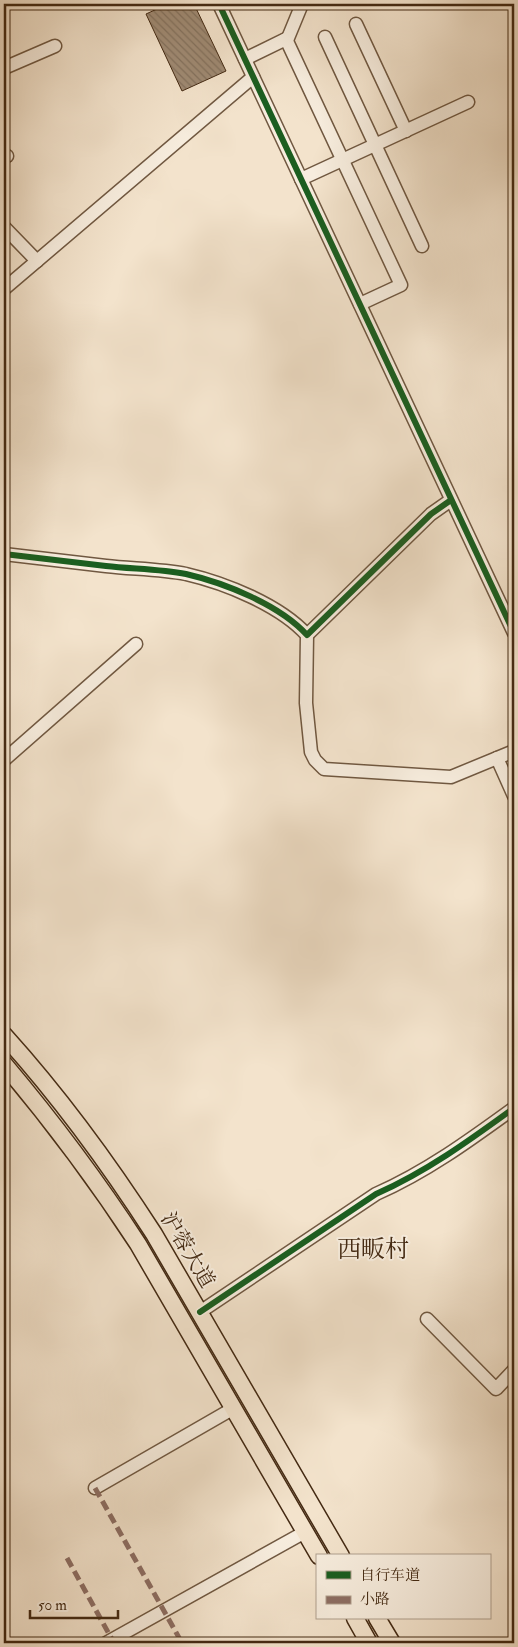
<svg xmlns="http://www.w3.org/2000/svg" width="518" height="1647" viewBox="0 0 518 1647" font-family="'IM FELL Double Pica','Noto Serif SC',serif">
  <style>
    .building { fill: url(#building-back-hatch); stroke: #442a13 }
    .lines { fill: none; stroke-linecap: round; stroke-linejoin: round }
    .minor-casing { stroke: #705841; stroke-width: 15 }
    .major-casing { stroke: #442a13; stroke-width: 19 }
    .minor { stroke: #f7edde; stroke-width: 12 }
    .major { stroke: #f3e3cc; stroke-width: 16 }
    .quiet { stroke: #8d6e63; stroke-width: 5; stroke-dasharray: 10 5; stroke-linecap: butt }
    .cycleway-casing { stroke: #f7edde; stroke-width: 9 }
    .cycleway { stroke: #1b5e20; stroke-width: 6 }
    .labels { text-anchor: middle; stroke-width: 4; stroke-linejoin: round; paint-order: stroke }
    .street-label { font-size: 21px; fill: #442a13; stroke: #f7edde }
    .quarter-label { font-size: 24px; fill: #442a13; stroke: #f7edde }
  </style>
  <defs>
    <pattern id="building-back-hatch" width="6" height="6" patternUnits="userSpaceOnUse" patternTransform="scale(1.25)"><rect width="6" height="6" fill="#9f8a73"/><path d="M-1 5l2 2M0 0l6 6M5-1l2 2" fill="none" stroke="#83715d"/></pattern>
  </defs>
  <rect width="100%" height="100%" fill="#f3e3cc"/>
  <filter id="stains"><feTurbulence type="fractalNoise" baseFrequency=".004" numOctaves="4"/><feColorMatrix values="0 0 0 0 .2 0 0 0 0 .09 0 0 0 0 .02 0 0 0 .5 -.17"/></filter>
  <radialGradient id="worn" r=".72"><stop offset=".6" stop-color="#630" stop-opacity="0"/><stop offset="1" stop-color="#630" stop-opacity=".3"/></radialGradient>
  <path class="building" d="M168,4H194L226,71L182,91L146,14Z"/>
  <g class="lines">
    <defs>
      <g id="minor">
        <path d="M219,4L514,633"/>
        <path d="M356,24L406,131"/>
        <path d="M325,37L422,246"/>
        <path d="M286,39L401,285L360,304"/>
        <path d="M245,59L288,38L302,4"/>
        <path d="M4,68L55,46"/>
        <path d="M4,156H7"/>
        <path d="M301,179L468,102"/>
        <path d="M4,227L37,261"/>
        <path d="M4,289L253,77"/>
        <path d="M4,554C38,558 72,562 106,566C132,569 160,569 186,574C225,583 280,605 307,635L306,703L311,752L315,760L324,769L451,777L514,751"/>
        <path d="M307,635L431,514L451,500"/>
        <path d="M497,758L514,796"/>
        <path d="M4,760L136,644"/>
        <path d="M200,1312L376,1194C426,1172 470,1140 514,1108"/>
        <path d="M427,1319L496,1389L514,1370"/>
        <path d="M95,1488L234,1408"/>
        <path d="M106,1643L305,1532"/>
      </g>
      <g id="major">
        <path d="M4,1035C60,1097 109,1164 154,1234L341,1556"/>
        <path d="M4,1064C52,1121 97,1181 138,1244L319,1556"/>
        <path d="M355,1618L369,1643"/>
        <path d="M377,1618L392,1643"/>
      </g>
    </defs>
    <use href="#minor" class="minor-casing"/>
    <use href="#major" class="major-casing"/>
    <use href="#minor" class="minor"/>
    <use href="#major" class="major"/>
    <g class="quiet">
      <path d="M95,1488L182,1643"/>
      <path d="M67,1558L114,1643"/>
    </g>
    <defs>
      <g id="cycleway">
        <path d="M219,4L514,633"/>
        <path d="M4,554C38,558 72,562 106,566C132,569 160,569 186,574C225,583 280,605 307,635L431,514L451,500"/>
        <path d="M200,1312L376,1194C426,1172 470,1140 514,1108"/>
      </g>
    </defs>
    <use href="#cycleway" class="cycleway-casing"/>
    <use href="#cycleway" class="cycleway"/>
  </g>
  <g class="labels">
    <g class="street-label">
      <text transform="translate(188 1250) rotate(59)" y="7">沪蓉大道</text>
    </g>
    <g class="quarter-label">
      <text x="373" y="1257">西畈村</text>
    </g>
  </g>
  <rect width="518" height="1647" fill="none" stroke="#f3e3cc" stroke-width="20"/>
  <rect x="5" y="5" width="508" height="1637" fill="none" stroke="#442a13" stroke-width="2.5"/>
  <rect x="10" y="10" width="498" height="1627" fill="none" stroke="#442a13"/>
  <rect x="316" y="1554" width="175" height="65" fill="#f7edde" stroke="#af9f8d"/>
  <rect x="326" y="1571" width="25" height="8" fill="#1b5e20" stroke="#af9f8d"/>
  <text x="360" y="1580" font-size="15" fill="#442a13">自行车道</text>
  <rect x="326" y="1596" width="25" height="8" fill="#8d6e63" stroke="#af9f8d"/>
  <text x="360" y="1604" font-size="15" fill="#442a13">小路</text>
  <path d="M30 1610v8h88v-8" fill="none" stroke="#442a13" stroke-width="2.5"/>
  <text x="38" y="1610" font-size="15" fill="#442a13" stroke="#f7edde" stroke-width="4" paint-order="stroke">50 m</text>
  <rect width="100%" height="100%" filter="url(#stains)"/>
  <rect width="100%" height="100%" fill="url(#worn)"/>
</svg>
